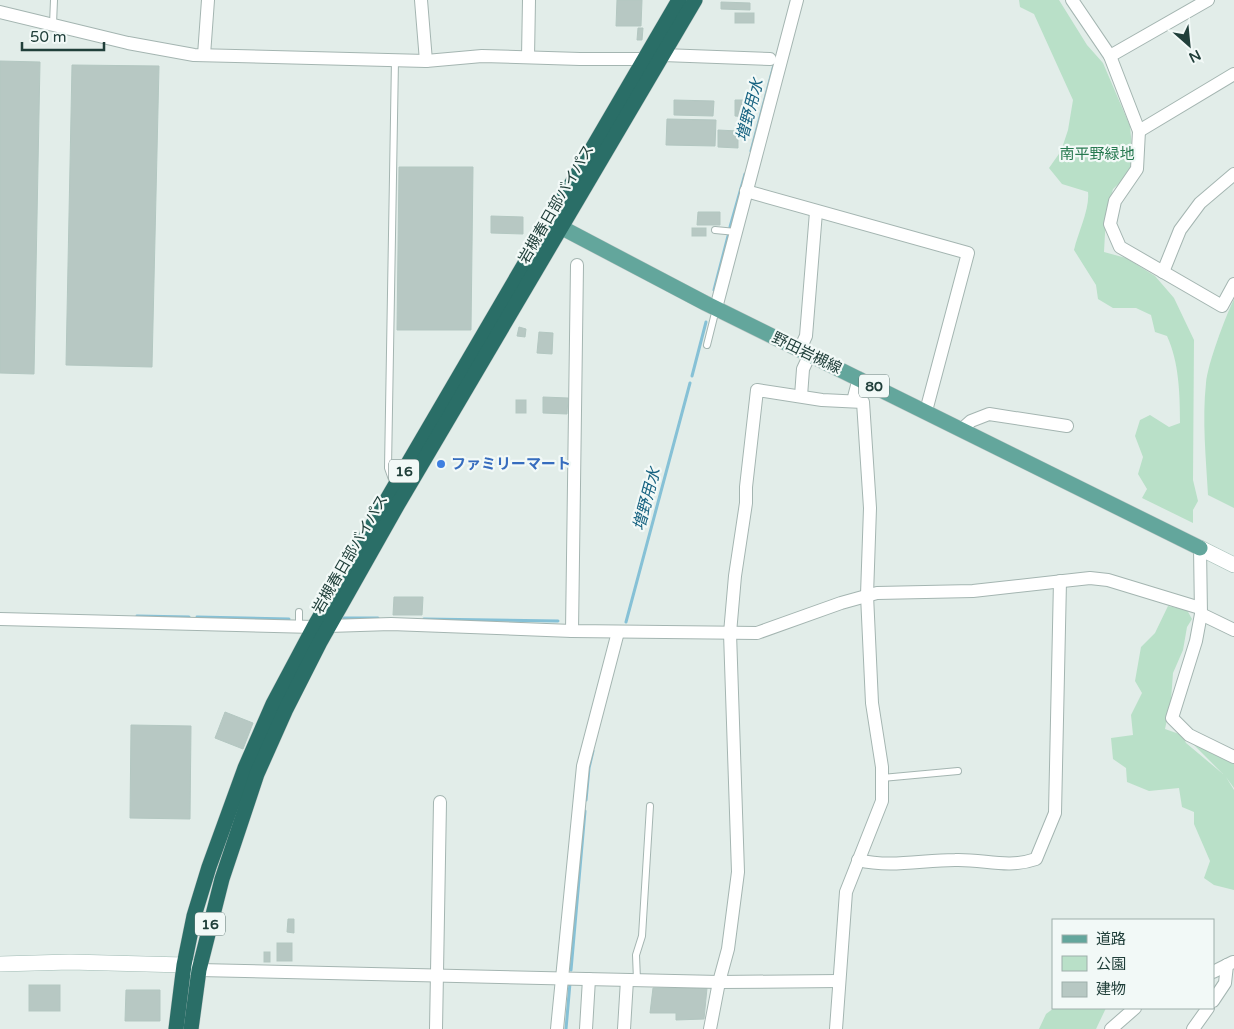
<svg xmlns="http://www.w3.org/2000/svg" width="1234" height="1029" viewBox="0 0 1234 1029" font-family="'Varela Round','Noto Sans JP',sans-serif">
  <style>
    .green { fill: #b9e0c8 }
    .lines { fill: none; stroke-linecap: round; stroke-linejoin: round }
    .stream { stroke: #86c1d6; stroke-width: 3 }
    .building { fill: #b7c8c3; stroke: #b3c7c1 }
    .lane-casing { stroke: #a4b5b1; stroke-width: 8 }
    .street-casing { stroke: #a4b5b1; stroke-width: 14 }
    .secondary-casing { stroke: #9fbab3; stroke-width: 16 }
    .primary-casing { stroke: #c1c9c8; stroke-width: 16 }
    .highway-casing { stroke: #c1c9c8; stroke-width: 16 }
    .lane { stroke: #fff; stroke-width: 6 }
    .street { stroke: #fff; stroke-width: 12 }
    .secondary { stroke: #fff; stroke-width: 15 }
    .primary { stroke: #63a69c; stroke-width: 15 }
    .highway { stroke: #2a6e67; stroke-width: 15 }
    .shop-dot { fill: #3f7fe0; stroke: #f2f9f7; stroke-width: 2 }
    .labels { text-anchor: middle; stroke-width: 4.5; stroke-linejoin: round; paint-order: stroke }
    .shield { fill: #f2f9f7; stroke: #5f7773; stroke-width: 1 }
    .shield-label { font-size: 14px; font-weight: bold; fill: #203f3a }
    .park-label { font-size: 15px; fill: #277950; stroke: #f2f9f7 }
    .street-label { font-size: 15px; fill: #203f3a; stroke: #f2f9f7 }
    .shop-label { font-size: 15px; font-weight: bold; fill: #366cbe; stroke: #f2f9f7; text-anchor: start }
    .water-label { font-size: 16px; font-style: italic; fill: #166280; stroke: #f2f9f7 }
  </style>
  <rect width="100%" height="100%" fill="#e2ede9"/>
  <g class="green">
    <path d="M1019,0H1059L1087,45L1103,63L1130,126L1133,158L1128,175L1113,189L1106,215L1104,252L1126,258L1155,276L1174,298L1194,340L1193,480L1198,501L1193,510V523L1142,498L1147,489L1138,474L1143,457L1135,436L1140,420L1150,415L1169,427L1180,423C1180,394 1179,362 1167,336L1155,332L1151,315L1136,308H1113L1098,299L1096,285L1074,250C1078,232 1090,209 1088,192L1062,184L1049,168L1061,151L1068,130L1073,100L1034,14L1020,7Z"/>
    <path d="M1234,299V508L1208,495C1206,458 1202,420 1206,383C1208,363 1225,318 1234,299Z"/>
    <path d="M1168,606L1187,610L1192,619L1187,627L1183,650L1173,673L1171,700L1165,729L1182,735L1186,743L1223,774L1189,740L1234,762V788L1226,777L1234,790V890L1214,885L1204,878L1210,861L1194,824V812L1182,807L1179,788L1149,791L1127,782L1126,768L1113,759L1111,738L1133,735L1131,715L1142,693L1135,681L1141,647L1155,633Z"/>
    <path d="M1054,1008H1106L1096,1029H1039L1046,1014Z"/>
  </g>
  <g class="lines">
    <g class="stream">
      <path d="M751,151L775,61"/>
      <path d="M730,227L745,174"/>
      <path d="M714,290L728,236"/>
      <path d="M692,376L706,322"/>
      <path d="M137,616L189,617"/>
      <path d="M197,617L289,619"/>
      <path d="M341,618H378"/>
      <path d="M424,619L558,621"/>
      <path d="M626,622L690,383"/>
      <path d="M586,800L589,768L593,751"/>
      <path d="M571,970L585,811"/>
      <path d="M566,1029L570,983"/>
    </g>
  </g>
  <g class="building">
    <path d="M617,0H642L641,26H616Z"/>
    <path d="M721,2L750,3V10L721,9Z"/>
    <rect x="735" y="13" width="19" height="10"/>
    <path d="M638,28H643L642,40H637Z"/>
    <path d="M0,61L40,62L34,374L0,373Z"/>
    <path d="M72,65L159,66L152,367L66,365Z"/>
    <path d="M674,100L714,101L713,116L674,115Z"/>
    <path d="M735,100H747V117L735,116Z"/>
    <path d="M667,119L716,120L715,146L666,145Z"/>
    <path d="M718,130L738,131V148L718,147Z"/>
    <path d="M399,167H473L471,330H397Z"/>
    <path d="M698,212H720V225H697Z"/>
    <path d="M491,216L523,217V234L491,233Z"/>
    <rect x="692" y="228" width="14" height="8"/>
    <path d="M519,327L526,329L525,337L517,336Z"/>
    <path d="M539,332L553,333L552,354L537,353Z"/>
    <path d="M543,397L568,398L567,414L543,413Z"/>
    <rect x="516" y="400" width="10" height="13"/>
    <path d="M394,597H423L422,615H393Z"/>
    <path d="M225,712L253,723L243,749L215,738Z"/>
    <path d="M131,725L191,726L190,819L130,818Z"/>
    <path d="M288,919H294V933L287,932Z"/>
    <rect x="277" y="943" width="15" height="18"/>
    <rect x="264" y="952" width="6" height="10"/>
    <rect x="29" y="985" width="31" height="26"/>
    <path d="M653,988H707L704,1019L676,1020V1013H650Z"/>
    <path d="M126,990H160V1021H125Z"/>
  </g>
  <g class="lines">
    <defs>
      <g id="lane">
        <path d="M53,24L54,0"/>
        <path d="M715,230L736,232"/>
        <path d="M707,345L716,309"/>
        <path d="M394,485L388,468L395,60"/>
        <path d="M299,612V627"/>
        <path d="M882,778L958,771"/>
        <path d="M637,980L636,955L642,936L650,806"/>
      </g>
      <g id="street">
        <path d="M421,0L426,61"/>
        <path d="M1072,0L1110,56L1139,131L1137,169L1115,201L1110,224L1120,247L1222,306L1234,284"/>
        <path d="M0,12L128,43L194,55L426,61L482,56L580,59H644L663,55L770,59"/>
        <path d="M204,55L208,0"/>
        <path d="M1110,56L1208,0"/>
        <path d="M528,57L529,0"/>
        <path d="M1139,131L1234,74"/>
        <path d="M746,191L968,253L926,411"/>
        <path d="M1163,272L1180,230L1200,203L1234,174"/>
        <path d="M716,308L797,0"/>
        <path d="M800,349L806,336L816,212"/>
        <path d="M801,396L803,369L810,354"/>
        <path d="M853,401L859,378"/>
        <path d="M962,429L971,421L989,414L1067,426"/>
        <path d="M1200,548L1201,614L1196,641L1172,718L1189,735L1234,757"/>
        <path d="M1201,614L1234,630"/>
        <path d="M0,619L314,627"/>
        <path d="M329,626L391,624L572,631L757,633L841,603L877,593L973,591L1090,578L1108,580L1200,608"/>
        <path d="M572,631L577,265"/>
        <path d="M858,860C891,868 922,860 955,860C985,859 1007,869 1036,859L1055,813L1060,581"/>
        <path d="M199,970L719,982L839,981"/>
        <path d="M1213,972L1233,962"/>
        <path d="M1213,1001L1225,983L1227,965"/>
        <path d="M436,1029L440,802"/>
        <path d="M557,1029L583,766L618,632"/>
        <path d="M586,1029L589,979"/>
        <path d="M624,1029L627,980"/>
        <path d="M710,1029L719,982L728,949L738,872L730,633L735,576L746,503V487L757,390L822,400L863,402L870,508L867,595L872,703L882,767V801L846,892L836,1029"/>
        <path d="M1111,1029L1135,1008"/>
        <path d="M1193,1029L1208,1008"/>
      </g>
      <g id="secondary">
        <path d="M1200,548L1234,565"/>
        <path d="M0,964L70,962L184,965L199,970"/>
      </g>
      <path id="primary" d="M551,222L705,303L1200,548"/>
      <g id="highway">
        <path d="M176,1029L184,965L194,916L209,867L245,768L273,704L314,627L389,496L679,0"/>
        <path d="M191,1029L199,970L222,879L257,774L286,709L320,642L398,504L695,0"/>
      </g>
    </defs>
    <use href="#lane" class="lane-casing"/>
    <use href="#street" class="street-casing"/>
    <use href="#secondary" class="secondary-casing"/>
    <use href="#primary" class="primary-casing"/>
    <use href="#highway" class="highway-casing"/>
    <use href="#lane" class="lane"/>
    <use href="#street" class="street"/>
    <use href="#secondary" class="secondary"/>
    <use href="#primary" class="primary"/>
    <use href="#highway" class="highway"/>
  </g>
  <circle class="shop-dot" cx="441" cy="464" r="5"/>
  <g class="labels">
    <g class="shield">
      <rect x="859" y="374.5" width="30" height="23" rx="4"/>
      <rect x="389" y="459.5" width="30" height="23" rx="4"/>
      <rect x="195" y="912.5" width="30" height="23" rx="4"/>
    </g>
    <g class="shield-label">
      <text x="874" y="391">80</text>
      <text x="404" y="476">16</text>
      <text x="210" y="929">16</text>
    </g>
    <g class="park-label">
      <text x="1097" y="159">南平野緑地</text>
    </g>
    <g class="street-label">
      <text transform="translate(556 204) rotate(-60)" y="5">岩槻春日部バイパス</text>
      <text transform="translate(807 353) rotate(26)" y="5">野田岩槻線</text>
      <text transform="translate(350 554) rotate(-60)" y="5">岩槻春日部バイパス</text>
    </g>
    <g class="shop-label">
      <text x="451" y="469">ファミリーマート</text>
    </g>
    <g class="water-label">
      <text transform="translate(749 110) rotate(-75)" y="6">増野用水</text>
      <text transform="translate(646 499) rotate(-75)" y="6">増野用水</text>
    </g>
  </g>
  <rect x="1052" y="919" width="162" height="90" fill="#f2f9f7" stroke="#9eafab"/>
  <rect x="1062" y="935" width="25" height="8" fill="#63a69c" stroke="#9eafab"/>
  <text x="1096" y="944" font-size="15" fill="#203f3a">道路</text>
  <rect x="1062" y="956" width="25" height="15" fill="#b9e0c8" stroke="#9eafab"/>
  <text x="1096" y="969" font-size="15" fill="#203f3a">公園</text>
  <rect x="1062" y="982" width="25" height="15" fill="#b7c8c3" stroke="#9eafab"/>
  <text x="1096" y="994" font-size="15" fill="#203f3a">建物</text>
  <g transform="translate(1189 45) rotate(153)" stroke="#f2f9f7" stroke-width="4" paint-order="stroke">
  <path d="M0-4L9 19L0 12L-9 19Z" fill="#203f3a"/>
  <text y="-8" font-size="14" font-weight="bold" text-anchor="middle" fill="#203f3a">N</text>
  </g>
  <path d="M22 42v8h82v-8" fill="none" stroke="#203f3a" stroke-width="2.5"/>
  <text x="30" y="42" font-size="15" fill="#203f3a" stroke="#f2f9f7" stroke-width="4" paint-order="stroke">50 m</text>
</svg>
